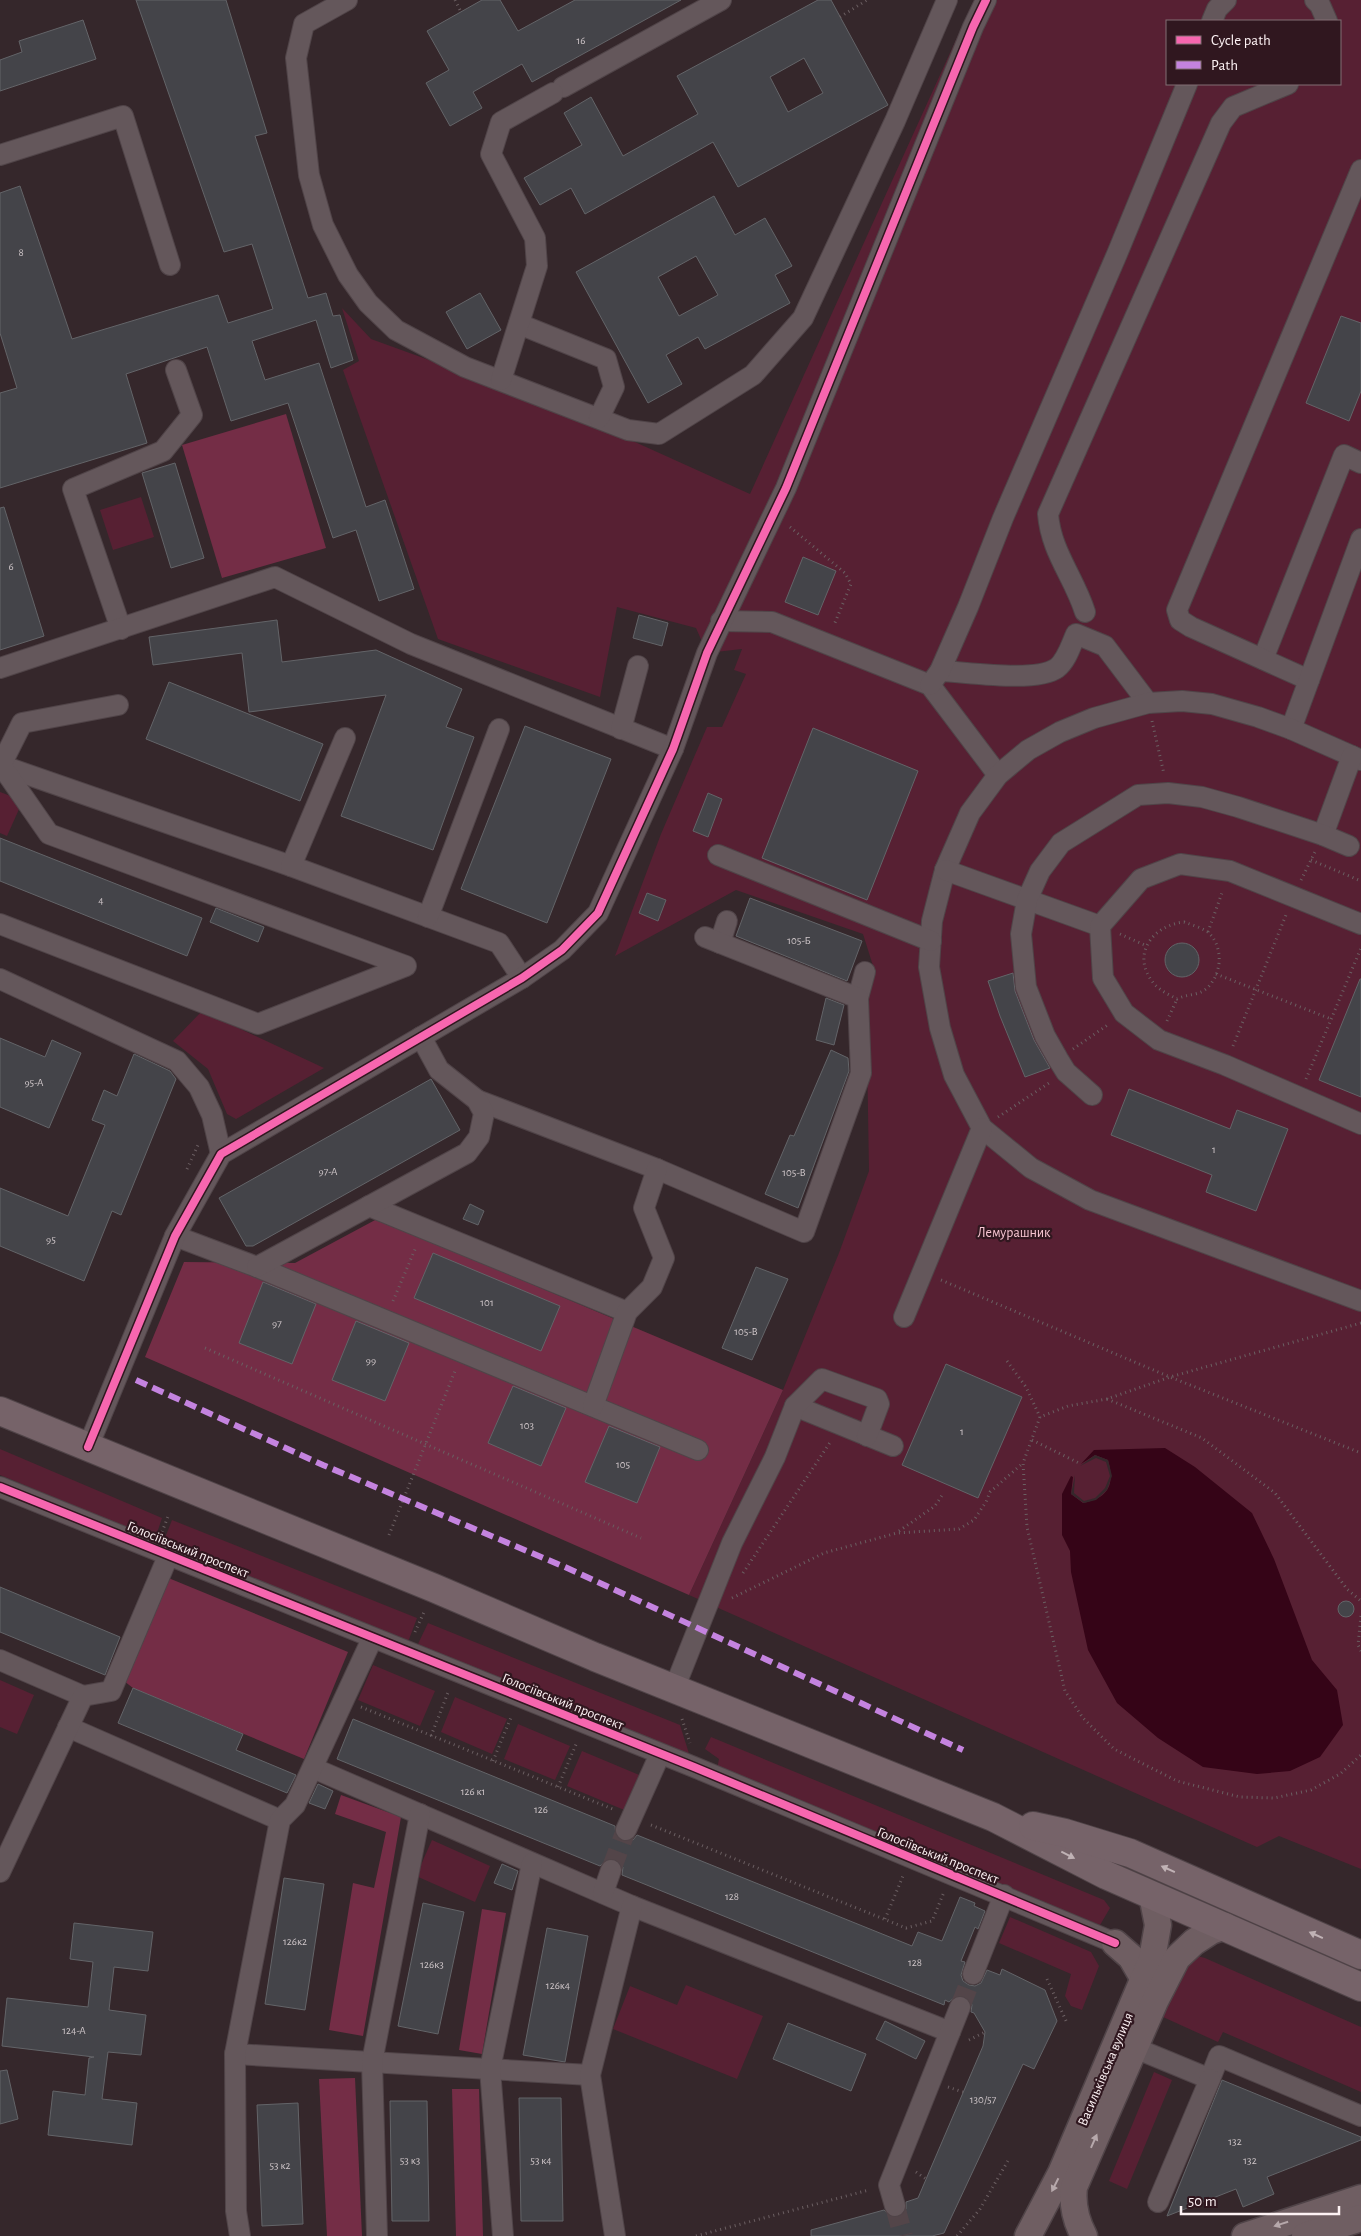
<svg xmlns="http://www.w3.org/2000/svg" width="1361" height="2236" viewBox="0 0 1361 2236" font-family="'Alegreya Sans',sans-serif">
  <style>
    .green { fill: #572033; fill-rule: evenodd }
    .forest { fill: #742d46 }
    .water { fill: #350417 }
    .pier { fill: #35272b }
    .building { fill: #444449; stroke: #636468; fill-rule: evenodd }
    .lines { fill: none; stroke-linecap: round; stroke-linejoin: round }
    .minor-tunnel { stroke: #534549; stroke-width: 20; stroke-dasharray: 20 10; stroke-linecap: butt }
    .minor-casing { stroke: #504448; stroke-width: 22 }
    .major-casing { stroke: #504448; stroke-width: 29 }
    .highway-casing { stroke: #504448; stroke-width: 30 }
    .path { stroke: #6b5f62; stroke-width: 3; stroke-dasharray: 1 4; stroke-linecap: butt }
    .minor { stroke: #64575b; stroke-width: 20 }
    .major { stroke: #6f5e62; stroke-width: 26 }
    .highway { stroke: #766369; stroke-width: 28 }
    .quiet { stroke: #c483df; stroke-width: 6; stroke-dasharray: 12 6; stroke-linecap: butt }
    .cycleway-casing { stroke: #30171f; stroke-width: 11 }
    .cycleway { stroke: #f766af; stroke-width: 8 }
    .oneway { fill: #c0b2b5 }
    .oneway2 { fill: #b6a8ab }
    .labels { text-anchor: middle; stroke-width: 4.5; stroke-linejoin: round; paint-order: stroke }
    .number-label { font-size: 11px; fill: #cfc6c9 }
    .park-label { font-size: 14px; fill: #f6c5d1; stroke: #30171f }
    .street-label { font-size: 14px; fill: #fdf2f4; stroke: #30171f }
  </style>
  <rect width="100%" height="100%" fill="#35272b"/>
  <g class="green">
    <path d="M974,0H1361V1869L1279,1836L1257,1847L689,1595L783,1390L839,1253L869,1171L866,990L874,969L863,934L736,890L615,956L661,834L707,727H722L746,674L734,670L742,649L707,653L696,628L617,607L600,697L438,639L343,370L359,361L342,308L371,339L451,368L615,433L750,494ZM1167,21H1340V84H1167Z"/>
    <path d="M141,497L154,537L113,550L100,510Z"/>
    <path d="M0,792L16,798L20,807L7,836L0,833Z"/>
    <path d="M202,1011L324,1068L236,1119L227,1114L208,1069L173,1041Z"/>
    <path d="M0,1449L162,1518L155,1539L0,1475Z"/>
    <path d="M172,1520L417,1618L408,1642L163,1543Z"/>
    <path d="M428,1623L680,1725L691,1760L417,1646Z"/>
    <path d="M373,1665L435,1691L420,1726L358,1700Z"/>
    <path d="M0,1680L34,1695L17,1734L0,1727Z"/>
    <path d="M455,1697L507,1719L492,1754L441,1732Z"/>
    <path d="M518,1724L570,1746L555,1780L504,1759Z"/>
    <path d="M711,1737L1104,1900L1110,1908L1100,1925L717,1769L719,1759L705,1749Z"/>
    <path d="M582,1751L644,1777L629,1812L567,1786Z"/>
    <path d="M432,1840L490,1866L475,1902L416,1876Z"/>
    <path d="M1010,1917L1091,1952L1099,1966L1082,2010L1071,2006L1065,1996L1071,1974L999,1943Z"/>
    <path d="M1197,1956L1205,1958L1361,2027V2092L1223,2032L1218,2042L1163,2017L1181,1972Z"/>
    <path d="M686,1985L763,2016L737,2079L613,2029L630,1986L677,2005Z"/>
    <path d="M1154,2072L1172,2080L1127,2189L1109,2181Z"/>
  </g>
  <g class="forest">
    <path d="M286,414L326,548L222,578L182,445Z"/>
    <path d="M377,1219L783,1390L689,1595L145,1357L184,1262L295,1263Z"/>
    <path d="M166,1577L348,1652L304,1759L133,1688L124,1681Z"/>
    <path d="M341,1795L401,1817L363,2036L329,2030L353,1883L374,1888L386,1832L335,1814Z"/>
    <path d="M482,1909L506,1913L482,2054L459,2050Z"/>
    <path d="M355,2078L362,2236H327L319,2079Z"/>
    <path d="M452,2089H479L483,2236H456Z"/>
  </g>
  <path class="water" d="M1165,1448L1195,1467L1252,1513L1274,1559L1312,1660L1337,1690L1343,1725L1320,1757L1290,1771L1257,1774L1203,1767L1158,1738L1117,1703L1088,1650L1071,1572L1070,1551L1062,1535V1494L1071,1476L1073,1477L1071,1494L1083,1503C1109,1498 1115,1484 1108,1460L1095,1455L1081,1464L1094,1450Z"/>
  <path class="pier" d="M1095,1455L1108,1460L1112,1476L1107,1490L1096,1500L1084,1503L1071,1494L1075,1475L1074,1493L1084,1501L1095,1498L1105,1488L1110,1476L1106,1462L1096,1458L1080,1466Z"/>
  <g class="building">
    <path d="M136,0H226L267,133L255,136L308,298L326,293L333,316L340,315L353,360L331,368L316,320L252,341L265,380L319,363L366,507L385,500L414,589L379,601L356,530L333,538L288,403L231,421L207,347L126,374L147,443L0,488V393L17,388L0,333V193L20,186L72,339L218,295L228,323L273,309L252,244L224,252Z"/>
    <path d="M482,0H500L518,31L575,0H681L532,82L522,64L473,92L482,108L450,126L426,83L449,70L427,31Z"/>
    <path d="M818,0H831L888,105L738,187L713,142L585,214L571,188L540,205L524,178L582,145L564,113L591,97L623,156L698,114L677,76ZM804,58L823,93L788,112L770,77Z"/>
    <path d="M83,20L96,59L0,91V60L22,52L19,41Z"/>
    <path d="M714,196L735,235L765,218L792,266L775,275L790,303L705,349L698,337L666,355L682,384L648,403L576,272ZM696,256L718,295L679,316L658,277Z"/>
    <path d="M480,293L501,330L467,349L446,312Z"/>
    <path d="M1341,316L1361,323V391L1349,421L1306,403Z"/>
    <path d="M175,463L204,558L171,568L142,473Z"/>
    <path d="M4,507L44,636L0,650V508Z"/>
    <path d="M803,557L836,571L818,615L785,602Z"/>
    <path d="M639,615L668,623L662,646L633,638Z"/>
    <path d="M277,620L282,662L376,650L462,689L446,727L474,737L433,850L341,816L386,695L249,712L242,653L153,665L149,637Z"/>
    <path d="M169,682L323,744L300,801L146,739Z"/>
    <path d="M525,726L611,759L547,923L461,889Z"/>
    <path d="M813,728L918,771L867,900L762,858Z"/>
    <path d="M708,793L722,799L708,837L693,831Z"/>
    <path d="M0,838L202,918L187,956L0,881Z"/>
    <path d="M647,893L666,900L658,921L639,913Z"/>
    <path d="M750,898L862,941L847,981L736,936Z"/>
    <path d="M216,908L264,927L258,942L210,922Z"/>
    <circle cx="1182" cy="960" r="17"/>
    <path d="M1013,973L1015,991L1034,1040L1050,1068L1025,1077L1000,1016L988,981Z"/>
    <path d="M1360,979H1361V1097L1319,1080Z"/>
    <path d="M826,998L844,1005L834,1045L816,1040Z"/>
    <path d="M0,1038L45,1057L52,1040L81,1053L49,1128L0,1107Z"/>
    <path d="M831,1050L848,1058L849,1071L798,1208L765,1194L790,1135L794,1136Z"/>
    <path d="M134,1054L170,1071L176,1079L121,1215L112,1211L84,1281L0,1246V1188L68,1216L105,1125L92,1120L104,1090L117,1096Z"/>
    <path d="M431,1079L460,1130L253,1246H246L219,1198Z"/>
    <path d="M1129,1089L1230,1129L1237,1110L1288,1129L1256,1211L1206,1192L1212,1175L1111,1135Z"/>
    <path d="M470,1204L484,1211L478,1225L463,1219Z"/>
    <path d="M433,1253L560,1306L541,1351L414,1298Z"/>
    <path d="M756,1267L788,1279L752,1360L722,1348Z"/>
    <path d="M263,1282L316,1304L292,1364L239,1343Z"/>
    <path d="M356,1321L409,1343L385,1401L332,1380Z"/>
    <path d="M946,1364L1022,1397L978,1498L902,1465Z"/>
    <path d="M513,1386L566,1408L541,1466L488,1443Z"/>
    <path d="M609,1426L660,1447L637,1503L585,1482Z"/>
    <path d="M0,1587L120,1637L105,1675L0,1632Z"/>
    <circle cx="1346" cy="1609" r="8"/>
    <path d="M133,1688L243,1734L236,1750L296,1775L287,1793L118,1723Z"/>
    <path d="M353,1719L615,1826L616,1837L622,1841L633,1840L637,1835L912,1946L918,1932L942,1941L960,1897L975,1903L974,1906L985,1911L978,1929L975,1927L961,1961L965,1962L961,1975L963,1981L969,1985L975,1986L981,1983L987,1970L1000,1975L1002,1969L1045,1990L1057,2021L1034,2069L1023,2064L944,2233L932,2236H811V2230L884,2210L892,2217H899L906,2209V2202L918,2198L983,2046L985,2032L974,2013L971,2012L972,2005L969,1999L964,1996L958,1995L949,2002L945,2000L944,2005L622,1875L623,1867L615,1859L608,1858L600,1866L337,1759Z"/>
    <path d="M318,1784L333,1791L325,1809L309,1803Z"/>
    <path d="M502,1864L518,1871L512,1890L494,1883Z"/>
    <path d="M284,1878L324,1884L305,2010L265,2004Z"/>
    <path d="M423,1903L464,1912L438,2034L398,2026Z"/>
    <path d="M74,1923L153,1932L148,1971L114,1967L109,2010L146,2015L141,2055L108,2052L102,2099L137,2103L132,2145L48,2135L53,2091L85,2095L89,2058L94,2057L2,2046L7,1998L88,2007L93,1962L70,1959Z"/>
    <path d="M547,1928L588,1936L565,2062L523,2055Z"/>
    <path d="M885,2021L925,2041L916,2059L876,2039Z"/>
    <path d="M788,2023L866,2054L851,2091L773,2059Z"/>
    <path d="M7,2070L18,2119L0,2124V2071Z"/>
    <path d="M1222,2080L1361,2137V2140L1267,2177L1274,2194L1243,2207L1236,2189L1167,2216Z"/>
    <path d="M519,2098H561L563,2221H521Z"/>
    <path d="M390,2101H427L429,2221H392Z"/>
    <path d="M298,2103L303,2224L262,2226L257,2105Z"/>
  </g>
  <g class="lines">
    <g class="minor-tunnel">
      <path d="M611,1870L626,1830"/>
      <path d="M960,2007L973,1974"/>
      <path d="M895,2206L903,2236"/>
    </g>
    <defs>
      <g id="minor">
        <path d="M347,0L304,24L296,58L309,175L323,225L348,275L368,303L396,330L465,367L628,430L659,434L753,375L803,318L895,121L947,0"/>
        <path d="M1315,0L1320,5L1327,21"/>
        <path d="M1212,21L1217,9L1226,0"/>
        <path d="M563,87L721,0"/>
        <path d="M0,155L123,116L170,265"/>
        <path d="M519,324L606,359L614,387L599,418"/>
        <path d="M501,380L537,266L535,238L491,154L501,122L553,93"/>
        <path d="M1085,612C1074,577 1051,552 1048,514L1221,123L1233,107L1288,84"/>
        <path d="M721,621L772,622L930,685L998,775"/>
        <path d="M121,629L73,489L163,451L192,415L176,370"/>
        <path d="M1263,659L1344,455L1361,463"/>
        <path d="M0,668L275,577L411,644L673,749"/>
        <path d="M940,671C967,672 1036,683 1057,668C1067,660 1071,645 1076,634L1105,646L1148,703"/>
        <path d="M1309,680L1191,627L1180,620L1177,610L1361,170"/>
        <path d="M930,685L940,671L968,607L1003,518L1117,254L1187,84"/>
        <path d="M621,729L638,666"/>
        <path d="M1291,729L1361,539"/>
        <path d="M1361,760L1291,729L1258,717L1212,704L1182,701L1148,703L1094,718L1060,732L1028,750L998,775L970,813L945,870L932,921L929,967L940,1028L954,1075L982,1128L1031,1168L1090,1200L1361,1301"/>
        <path d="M0,765L291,866L499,943L522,978"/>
        <path d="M1323,835L1352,756"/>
        <path d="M718,855L931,941"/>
        <path d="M291,866L345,738"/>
        <path d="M945,870L1100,926"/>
        <path d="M428,917L499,729"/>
        <path d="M0,924L258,1024L406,966L49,834L1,765L22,723L118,705"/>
        <path d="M1361,924L1230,871L1180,864L1141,879L1100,926L1103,978L1124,1013L1159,1040L1225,1065L1361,1124"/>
        <path d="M720,943L727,921"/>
        <path d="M0,979L177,1061L199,1087L212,1115L221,1154"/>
        <path d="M858,998L865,972"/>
        <path d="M1092,1095L1066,1072L1058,1059L1045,1036L1026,987L1021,934L1027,900L1040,871L1061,843L1138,795L1168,793L1202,797L1238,807L1323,835L1349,846"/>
        <path d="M477,1100L657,1169L804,1232L861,1073L858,998L705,937"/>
        <path d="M369,1206L627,1312"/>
        <path d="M175,1236L257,1267L698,1450"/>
        <path d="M257,1267L467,1153L479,1137L484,1113L477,1100L439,1070L421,1037"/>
        <path d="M904,1317L982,1128"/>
        <path d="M593,1406L627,1312L652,1287L664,1258L644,1208L657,1169"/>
        <path d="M795,1406L893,1446"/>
        <path d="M88,1447L175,1236L221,1154L522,978L562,950L598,913L673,749L707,653L786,488L973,27L986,0"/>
        <path d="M0,1487L694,1767L1115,1943"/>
        <path d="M0,1660L83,1696"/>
        <path d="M674,1689L732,1543L775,1457L795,1406L822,1379L877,1399L879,1404L867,1436"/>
        <path d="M68,1727L280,1820"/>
        <path d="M313,1768L632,1906L950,2032"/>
        <path d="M626,1830L660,1754"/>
        <path d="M0,1872L83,1696L111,1691L169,1554"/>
        <path d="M603,1893L611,1870"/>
        <path d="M973,1974L1004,1895"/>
        <path d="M1135,2048L1210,2079L1219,2056L1361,2116"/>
        <path d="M235,2054L590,2075"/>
        <path d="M1158,2202L1210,2079"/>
        <path d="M895,2206L889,2185L960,2007"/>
        <path d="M240,2236L236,2211L235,2054L280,1820L295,1805L372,1639"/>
        <path d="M377,2236L372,2062L420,1814"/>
        <path d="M503,2236L490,2069L532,1863"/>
        <path d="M615,2236L590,2075L632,1906"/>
      </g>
      <g id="major">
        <path d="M1115,1943L1131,1957L1149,1988"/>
        <path d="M1028,2236L1061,2173L1152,1959L1158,1925L1152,1895"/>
        <path d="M1084,2236C1076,2221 1072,2204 1074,2187L1155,2001L1177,1958L1194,1942L1211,1931L1225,1926"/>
        <path d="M1245,2236L1361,2198"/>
        <path d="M1305,2236L1361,2218"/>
      </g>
      <g id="highway">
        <path d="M0,1411L434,1588L595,1657L993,1817L1106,1875L1361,1987"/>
        <path d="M1033,1826L1065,1833L1130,1853L1361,1955"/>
      </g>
    </defs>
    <use href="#minor" class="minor-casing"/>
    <use href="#major" class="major-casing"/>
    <use href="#highway" class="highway-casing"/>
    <g class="path">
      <path d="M455,0L461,12"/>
      <path d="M840,17L867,0"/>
      <path d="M790,527L845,573L851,584L834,625"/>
      <path d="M1152,721L1164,774"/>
      <path d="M1311,860L1361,881"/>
      <path d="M1301,880L1315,852"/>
      <path d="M1184,922C1192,925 1203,928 1209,933C1224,948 1222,975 1206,989C1197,996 1186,994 1177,999C1168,994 1158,990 1152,981C1131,953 1154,925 1184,922Z"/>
      <path d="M1208,932L1223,890"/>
      <path d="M1120,934L1147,946"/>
      <path d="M1216,974L1331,1019"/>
      <path d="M1167,1021L1177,999"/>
      <path d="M1233,1046L1286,915"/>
      <path d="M1073,1049L1109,1024"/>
      <path d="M1306,1079L1361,948"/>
      <path d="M998,1117L1049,1083"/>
      <path d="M187,1169L198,1145"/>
      <path d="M941,1280L1170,1377L1361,1453"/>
      <path d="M393,1301L416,1247"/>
      <path d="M1361,1323L1170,1377L1107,1399L1068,1406L1040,1417L1023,1463L1027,1527L1065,1691L1083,1718L1114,1749L1177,1781L1240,1797L1274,1798L1311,1790L1340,1774L1361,1755"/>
      <path d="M205,1348L641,1538"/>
      <path d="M1007,1361L1026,1387L1040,1417"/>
      <path d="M1107,1399L1202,1438L1275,1493L1347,1589L1361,1601"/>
      <path d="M1032,1440L1081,1464"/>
      <path d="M899,1531L935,1506L943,1494"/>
      <path d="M162,1532L169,1514"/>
      <path d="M389,1535L455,1371"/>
      <path d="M743,1573L831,1441"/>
      <path d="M732,1598L824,1553L897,1533L959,1529L974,1520L986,1502L990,1492L1023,1463"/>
      <path d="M1361,1616L1358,1645L1361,1651"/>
      <path d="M415,1632L424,1612"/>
      <path d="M361,1707L615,1810"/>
      <path d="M682,1719L690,1743"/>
      <path d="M431,1736L449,1690"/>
      <path d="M493,1761L512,1715"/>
      <path d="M558,1787L577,1742"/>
      <path d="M651,1825L906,1928L932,1921L944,1892"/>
      <path d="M885,1919L903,1876"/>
      <path d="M1047,1979L1067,2023"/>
      <path d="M969,2040L985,2032"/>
      <path d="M948,2087L963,2092"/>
      <path d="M916,2172L926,2179"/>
      <path d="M696,2236L869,2190"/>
      <path d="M957,2236L980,2209L1009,2159"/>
    </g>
    <use href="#minor" class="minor"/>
    <use href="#major" class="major"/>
    <use href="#highway" class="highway"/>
    <path class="quiet" d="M136,1380L323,1465L565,1567L963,1750"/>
    <defs>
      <g id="cycleway">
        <path d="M88,1447L175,1236L221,1154L522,978L562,950L598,913L673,749L707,653L786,488L973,27L986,0"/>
        <path d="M0,1487L694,1767L1115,1943"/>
      </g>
    </defs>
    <use href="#cycleway" class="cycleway-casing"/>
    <use href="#cycleway" class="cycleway"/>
  </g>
  <defs><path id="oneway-solid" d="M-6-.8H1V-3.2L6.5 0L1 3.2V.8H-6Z" transform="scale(1.25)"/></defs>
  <g class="oneway">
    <use href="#oneway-solid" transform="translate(1068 1855) rotate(27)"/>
    <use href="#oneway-solid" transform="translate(1168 1869) rotate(-156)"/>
    <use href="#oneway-solid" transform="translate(1316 1935) rotate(-156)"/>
  </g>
  <g class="oneway2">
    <use href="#oneway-solid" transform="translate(1094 2141) rotate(-66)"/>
    <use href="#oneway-solid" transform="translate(1055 2185) rotate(117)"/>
    <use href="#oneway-solid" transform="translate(1281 2224) rotate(162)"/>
  </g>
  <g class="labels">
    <g class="number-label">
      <text x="581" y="44">16</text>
      <text x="21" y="256">8</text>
      <text x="11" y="570">6</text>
      <text x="101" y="904">4</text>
      <text x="799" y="944">105-Б</text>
      <text x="34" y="1086">95-А</text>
      <text x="1214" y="1153">1</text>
      <text x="328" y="1175">97-А</text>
      <text x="794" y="1176">105-В</text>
      <text x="51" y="1243">95</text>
      <text x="487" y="1306">101</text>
      <text x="277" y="1327">97</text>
      <text x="746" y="1335">105-В</text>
      <text x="371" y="1364">99</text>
      <text x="527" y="1429">103</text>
      <text x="962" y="1435">1</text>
      <text x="623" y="1468">105</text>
      <text x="473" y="1795">126 к1</text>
      <text x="541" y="1813">126</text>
      <text x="732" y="1900">128</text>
      <text x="295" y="1945">126к2</text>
      <text x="915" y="1966">128</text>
      <text x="432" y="1968">126к3</text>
      <text x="558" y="1989">126к4</text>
      <text x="74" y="2034">124-А</text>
      <text x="983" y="2103">130/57</text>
      <text x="1235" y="2145">132</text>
      <text x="410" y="2164">53 к3</text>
      <text x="541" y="2164">53 к4</text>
      <text x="1250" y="2164">132</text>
      <text x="280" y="2169">53 к2</text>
    </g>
    <g class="park-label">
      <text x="1014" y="1237">Лемурашник</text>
    </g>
    <g class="street-label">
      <text transform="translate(188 1549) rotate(22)" y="5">Голосіївський проспект</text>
      <text transform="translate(563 1701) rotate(22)" y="5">Голосіївський проспект</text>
      <text transform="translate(938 1855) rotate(22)" y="5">Голосіївський проспект</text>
      <text transform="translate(1105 2069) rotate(-67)" y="5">Васильківська вулиця</text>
    </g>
  </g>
  <rect x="1166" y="20" width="175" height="65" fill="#30171f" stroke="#826f74"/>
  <rect x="1176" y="36" width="25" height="8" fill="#f766af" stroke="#826f74"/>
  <text x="1211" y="45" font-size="15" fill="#fdf2f4">Cycle path</text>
  <rect x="1176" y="61" width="25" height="8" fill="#c483df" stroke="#826f74"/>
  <text x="1211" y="70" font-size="15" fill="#fdf2f4">Path</text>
  <path d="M1181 2206v8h158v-8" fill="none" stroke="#fdf2f4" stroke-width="2.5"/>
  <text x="1188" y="2206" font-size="15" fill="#fdf2f4" stroke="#30171f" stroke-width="4" paint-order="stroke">50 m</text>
</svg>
